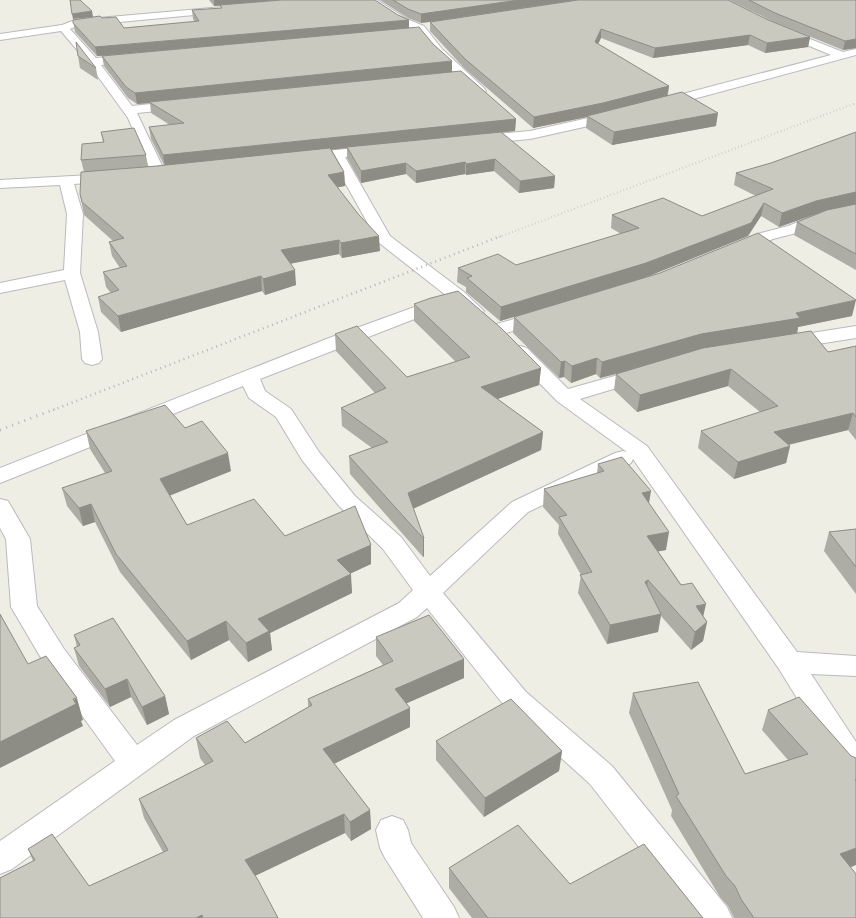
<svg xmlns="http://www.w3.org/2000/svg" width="856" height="918" viewBox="0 0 856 918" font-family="Signika,sans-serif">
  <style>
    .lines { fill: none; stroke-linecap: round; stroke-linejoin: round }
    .minor-casing { stroke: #b9bac0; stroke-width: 2 }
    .minor { fill: #fff; fill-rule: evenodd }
    .rail-far3 { stroke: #b6b6b7; stroke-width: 1.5; stroke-dasharray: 0.5 2.5; stroke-linecap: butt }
    .rail-far2 { stroke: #b6b6b7; stroke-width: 2; stroke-dasharray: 0.5 3; stroke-linecap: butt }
    .rail-far1 { stroke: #b6b6b7; stroke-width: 2.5; stroke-dasharray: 1 4; stroke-linecap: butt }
    .rail { stroke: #b6b6b7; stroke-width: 3; stroke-dasharray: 1 5.5; stroke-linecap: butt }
    .wall { fill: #adada5 }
    .shaded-wall { fill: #8d8d86 }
    .building { fill: #c9c9c0; stroke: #8d8d86 }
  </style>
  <rect width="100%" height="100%" fill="#eeeee4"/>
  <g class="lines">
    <defs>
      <g id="minor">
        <path d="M365,0H377L407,19L424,26L442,49L484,88L486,91L484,94H476L434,53L416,30L399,23Z"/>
        <path d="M223,7L228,10L226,12L77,26L70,29L96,58L133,55L137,56L139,58L137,60L133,61L101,65L132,106L179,101L183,102L185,105L183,108L179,109L137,113L166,174L164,177L159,178L154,177L152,174L128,118L89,64L61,31L0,40V34L62,25L75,20Z"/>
        <path d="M782,28L843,52L856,49V55L660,108L656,107L654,104L656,101L831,55L778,33L777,31Z"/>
        <path d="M615,112L620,113L621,116L620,119L530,139L476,144L471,143L469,140L471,137L476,136L530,131Z"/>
        <path d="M376,146L381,147L383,150L381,153L345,157L390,236L464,292L484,311L481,315L475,316L469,315L452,300L378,242L332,159L305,161L300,160L298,157L300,154L305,153Z"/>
        <path d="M109,174L114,175L116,178L114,181L74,184L83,214L80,273L98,332L102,359L99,363L92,365L85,363L82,359L80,332L65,280L0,293V283L64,270L67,214L60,185L0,188V180Z"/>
        <path d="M856,205V215L823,222L800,232L773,239L742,252L736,254L730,252L728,249L730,246L761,233L788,226L813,216Z"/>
        <path d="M442,297L448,298L451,302L448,306L260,379L265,391L291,409L319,452L355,496L401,537L430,576L512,502L615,453L623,451L627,452L557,401L513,356L510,352L513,348L520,346L527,348L568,389L643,368L650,370L653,374L650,378L580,399L647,446L797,652L856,656V676L811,674L856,742V780L845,776L779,669L633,459L631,463L528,512L443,593L526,692L612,766L727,907L732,918H694L590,784L506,708L427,608L417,617L194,736L12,869L0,874V841L115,761L44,663L11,607L6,539L0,528V499L8,501L30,539L37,606L64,649L137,745L174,720L399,603L413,590L383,549L339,506L302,460L276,417L249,398L243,386L0,483V468L329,338Z"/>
        <path d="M543,311L549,312L552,316L549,320L496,336L489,334L487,330L489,326Z"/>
        <path d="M856,326V338L786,349L779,347L777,343L779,339L786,337Z"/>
        <path d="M392,816L403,820L408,830L411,843L454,907L459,918H423L385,858L380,848L376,830L381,820Z"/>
      </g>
    </defs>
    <use href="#minor" class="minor-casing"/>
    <use href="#minor" class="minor"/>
    <path class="rail-far3" d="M854,104L856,103"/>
    <path class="rail-far2" d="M499,237L856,103"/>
    <path class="rail-far1" d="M53,410L501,236"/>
    <path class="rail" d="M0,430L55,409"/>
  </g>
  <g class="wall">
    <path d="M209,0H280L214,6Z"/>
    <path d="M380,0H576L766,19L810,37L808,47L765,53L748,45L653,58L601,38L598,44L669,86L668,95L716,126L612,145L586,128L587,117L533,128L465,69L430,31V22L421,23L408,18Z"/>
    <path d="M729,0H856V48L843,50L774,22Z"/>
    <path d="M220,5L398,15L409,20V28L452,72L516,119L515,131L497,133L555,176L554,188L519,193L494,171L466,175L465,174L416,183L406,174L361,183L347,158V148L332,150L344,172L345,186L337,187L380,251L342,258L339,254L290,264L296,285L265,295L262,291L121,332L101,312L98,297L111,293L106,287L103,272L120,268L112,256L109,242L113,241L84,215L80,194L84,172L81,160L103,142L101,132L146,155L148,167L164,165L151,139L149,127L170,125L151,113L150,103L137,104L128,98L104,66L102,56H97L75,32L73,20L102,18L124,28L195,22L193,19L192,10L221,8Z"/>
    <path d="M78,56L96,68L98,80L80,68Z"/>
    <path d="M856,132V270L794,235L797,222L820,213L813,215L779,227L761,216L748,236L644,278L852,316L798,327L797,334L828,352L856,346V440L848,430L789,445L790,446L786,463L734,479L698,448L701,431L760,412L728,386L637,412L614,390L616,374H617L600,378L596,374L571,383L564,377L559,378L513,333L514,317L500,321L466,292V287L457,282L458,268L516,265L621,234L611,228L612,215L702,216L756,196L734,185L736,173L771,163Z"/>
    <path d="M414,304L541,368L539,385L497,399L543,432L541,450L413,509L424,538V556L423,557L350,474L349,456L372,448L342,426L341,408L375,393L336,351L335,334L407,377L456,362L414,321Z"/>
    <path d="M185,428L231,471L170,495L187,525L285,536L371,545V564L350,573L352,593L270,633L272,650L248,662L229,640L191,660L120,572L95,522L83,526L67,506L62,488L105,473L90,449L86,431Z"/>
    <path d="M598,464L649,503L666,550L658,551L707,622L703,641L691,650L661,616L658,632L607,644L578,593L581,575L558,534L559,525L543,507L544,489L597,474Z"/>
    <path d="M856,529V594L824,551L829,532Z"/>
    <path d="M74,635L165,696L169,714L147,725L131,697L110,707L79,666L74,648L77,647Z"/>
    <path d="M376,637L464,659V678L407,703L410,727L334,764L370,810L371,829L351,841L345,833L255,876L278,918H0L33,861L28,849L89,886L163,852L144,818L139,799L205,765L200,758L196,738L245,743L308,707V699L383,665L376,656Z"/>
    <path d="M633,693L745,774L788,760L762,730L768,710L799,697L850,868L856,918H734L728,906L720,897L671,816L672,810L629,713Z"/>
    <path d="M436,741L562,751L559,771L484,817L436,760Z"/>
    <path d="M449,868L570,884L703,918H472L449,888Z"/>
  </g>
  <g class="shaded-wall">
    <path d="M214,0H280L214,6Z"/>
    <path d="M519,0H576L421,23V14Z"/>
    <path d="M92,11L93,17L73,19L72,14Z"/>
    <path d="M409,20V29L97,56L95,47Z"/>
    <path d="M601,29V38L594,52L595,42Z"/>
    <path d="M750,35L748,45L653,58L655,48Z"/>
    <path d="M810,37L808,47L765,53L767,43Z"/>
    <path d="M856,39V48L843,50L845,41Z"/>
    <path d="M452,61V72L149,102L150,103L137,104L135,93Z"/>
    <path d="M669,86L667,96L587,116V117L533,128L534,117Z"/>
    <path d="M718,113L716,126L612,145L614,132Z"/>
    <path d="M516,119L515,131L348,148L347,147V148L165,167L163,155Z"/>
    <path d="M495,159L494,171L466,175V164Z"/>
    <path d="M465,162V174L416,183V171Z"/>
    <path d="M406,163V174L361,183V171Z"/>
    <path d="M344,172L345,186L329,189L328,175Z"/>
    <path d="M555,176L554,188L519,193L520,181Z"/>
    <path d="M856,192V204L813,215L779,227L782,213L816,201Z"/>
    <path d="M764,203L761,216L748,236L644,278L500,321L501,307Z"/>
    <path d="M379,236L380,251L342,258L341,243Z"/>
    <path d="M339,240V254L283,265L281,250Z"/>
    <path d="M295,270L296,285L265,295L263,279Z"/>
    <path d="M261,276L262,291L121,332L118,316Z"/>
    <path d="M856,300L852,316L798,327L797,334L698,351L600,378L602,362L701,334L796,313Z"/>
    <path d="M597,358L596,374L571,383L572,366Z"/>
    <path d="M565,361L564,377L559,378L561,362Z"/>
    <path d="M541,368L539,385L480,405L481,387Z"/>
    <path d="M731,369L728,386L637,412L640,395Z"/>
    <path d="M853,413L848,430L770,449L774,432Z"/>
    <path d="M543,432L541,450L408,511V493Z"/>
    <path d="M790,446L786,463L734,479L738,462Z"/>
    <path d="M228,453L231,471L164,498L160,479Z"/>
    <path d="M651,491L648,509L642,493Z"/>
    <path d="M91,504L95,522L83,526L79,508Z"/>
    <path d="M669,532L666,550L644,554L647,536Z"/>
    <path d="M423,538H424V556L423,557Z"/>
    <path d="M371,545V564L339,579L337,560Z"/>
    <path d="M351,574L352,593L270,633L272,650L248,662L246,643L258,619Z"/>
    <path d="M648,580L645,598V582Z"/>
    <path d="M706,604L702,622L696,606Z"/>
    <path d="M661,614L658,632L607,644L610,625Z"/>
    <path d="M226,621L229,640L191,660L187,641Z"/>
    <path d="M707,622L703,641L691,650L695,632Z"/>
    <path d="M464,659V678L396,708L395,689Z"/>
    <path d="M127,679L131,697L110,707L105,689Z"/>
    <path d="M165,696L169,714L147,725L142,707Z"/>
    <path d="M77,698L83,720L81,721L83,726L0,768V742Z"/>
    <path d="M410,708V727L325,768L323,749Z"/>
    <path d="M562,751L559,771L484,817L485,798Z"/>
    <path d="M370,810L371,829L351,841L350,822Z"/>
    <path d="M344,814L345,833L248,879L245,860Z"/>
    <path d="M856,848V865L832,875L840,854Z"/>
    <path d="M202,915V918H196Z"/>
  </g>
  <g class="building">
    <path d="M70,0H80L92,11L72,14Z"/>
    <path d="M282,0H375L398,15L409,20L95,47L73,23V20L100,16L102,18L116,17L124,28L199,21L192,10L222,8L220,5Z"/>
    <path d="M393,0H519L421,14L408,9Z"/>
    <path d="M578,0H728L766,19L810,37L767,43L750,35L655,48L601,29L595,42L669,86L603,103L534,117L465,59L430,22Z"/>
    <path d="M749,0H856V39L845,41L775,13Z"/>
    <path d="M419,27L433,44L452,61L135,93L126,87L102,56Z"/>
    <path d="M76,42L96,68L78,56Z"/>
    <path d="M461,71L516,119L163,155L149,127L184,123L149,102Z"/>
    <path d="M682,92L718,113L614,132L587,116Z"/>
    <path d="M134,128L146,155L81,160L82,144L104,142L101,132Z"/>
    <path d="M501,132L555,176L520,181L495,159L466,164L465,162L416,171L406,163L361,171L347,147Z"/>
    <path d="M856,132V192L816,201L782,213L764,203L751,223L646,263L501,307L467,278L472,276L458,268L498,254L516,265L639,228L612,215L663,198L702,216L773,189L736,173L771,163Z"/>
    <path d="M330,148L344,172L328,175L359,215L379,236L341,243L339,240L281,250L295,270L263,279L261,276L118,316L98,297L119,290L103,272L127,266L109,242L124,238L82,202L80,194L81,172L157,166Z"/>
    <path d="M856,204V254L797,222L827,210Z"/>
    <path d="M758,233L856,300L796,313L800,318L701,334L602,362L597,358L572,366L565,361L561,362L514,317L660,273Z"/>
    <path d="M458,291L501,328L541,368L481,387L543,432L408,493L424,538H423L349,456L388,442L341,408L386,388L335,334L357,326L407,377L470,357L414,304L431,298Z"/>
    <path d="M811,331L828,352L856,346V417L853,413L774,432L790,446L738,462L701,431L778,406L731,369L640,395L616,374L703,348Z"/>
    <path d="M165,405L185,428L202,421L228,453L160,479L187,525L254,499L285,536L355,506L371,545L337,560L351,574L258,619L269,631L246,643L226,621L187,641L116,554L91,504L79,508L62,488L112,471L86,431Z"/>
    <path d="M622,457L651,491L642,493L669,532L647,536L681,585L692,583L706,604L696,606L707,622L695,632L648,580L645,582L661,614L610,625L580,575L592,572L559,517L567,515L544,489L604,471L598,464Z"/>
    <path d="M856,529V567L829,532Z"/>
    <path d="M0,614L28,664L46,656L77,698L73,699L76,704L0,742Z"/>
    <path d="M429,615L464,659L395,689L410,708L323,749L370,810L350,822L344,814L245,860L258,880L278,918H203L202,915L196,918H0V878L35,860L28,849L52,834L89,886L168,850L139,799L213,761L196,738L227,721L245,743L312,705L308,699L393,661L376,637Z"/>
    <path d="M113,618L165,696L142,707L127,679L105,689L74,648L80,645L74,635Z"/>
    <path d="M698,682L745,774L808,754L768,710L799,697L851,756L856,758V780H855L856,781V848L840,854L856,874V918H754L741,899L735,886L726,876L676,796L679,794L633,693Z"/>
    <path d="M511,699L562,751L485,798L436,741Z"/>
    <path d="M518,825L570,884L644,844L703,918H488L449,868Z"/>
  </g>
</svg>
